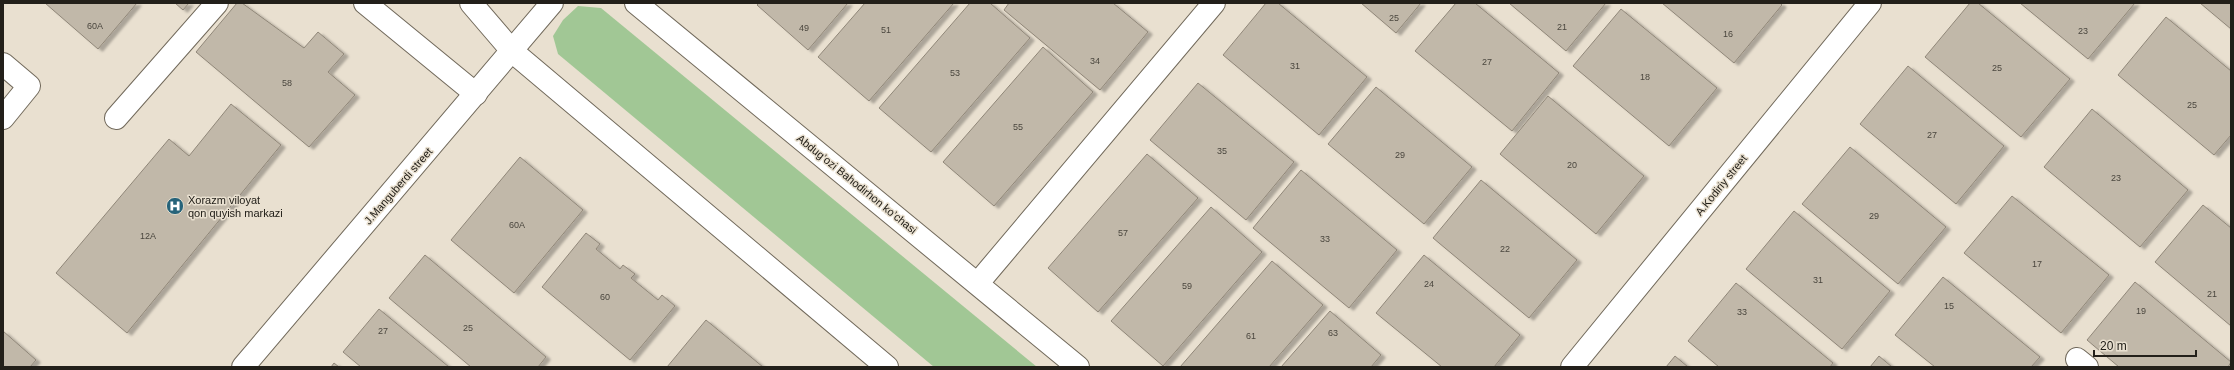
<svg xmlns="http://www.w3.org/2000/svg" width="2234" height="370" viewBox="0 0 2234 370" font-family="Helvetica,sans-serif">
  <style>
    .green { fill: #a1c795 }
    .building { fill: #c1b8a9; stroke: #908779; filter: url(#shadow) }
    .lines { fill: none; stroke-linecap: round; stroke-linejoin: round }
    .minor-casing { stroke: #71695b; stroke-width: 24 }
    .major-casing { stroke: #71695b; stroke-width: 24 }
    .minor { stroke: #fff; stroke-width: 22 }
    .major { stroke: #fff; stroke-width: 22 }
    .labels { text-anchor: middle; stroke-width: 3; stroke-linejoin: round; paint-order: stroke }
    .number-label { font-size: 9px; fill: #4a463e }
    .street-label { font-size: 11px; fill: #23201a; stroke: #e9e0d0 }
    .poi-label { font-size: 11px; fill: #23201a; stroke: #e9e0d0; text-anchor: start }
  </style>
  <defs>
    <filter id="shadow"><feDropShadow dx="4.5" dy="2.5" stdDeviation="1" flood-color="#0004"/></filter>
  </defs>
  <rect width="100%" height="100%" fill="#e9e0d0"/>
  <path class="green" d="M578,6L601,8L1037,367H934L558,54L553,36L563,20Z"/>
  <g class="building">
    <path d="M45,3H137L98,49Z"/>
    <path d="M175,3H189L183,10Z"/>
    <path d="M237,3H242L304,48L318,32L344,54L328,72L355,95L309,147L196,52Z"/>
    <path d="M759,3H848L808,50L757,5Z"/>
    <path d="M865,3H954L869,101L818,57Z"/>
    <path d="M970,3H990L1030,38L931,152L879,108Z"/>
    <path d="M1009,3H1113L1148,32L1100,90L1004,10Z"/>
    <path d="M1266,3H1278L1367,77L1319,135L1223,55Z"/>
    <path d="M1361,3H1421L1396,33Z"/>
    <path d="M1456,3H1475L1559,73L1512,131L1415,51Z"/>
    <path d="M1509,3H1606L1566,51Z"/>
    <path d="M1662,3H1780L1782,5L1734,63Z"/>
    <path d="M1970,3H1978L2070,79L2021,137L1925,57Z"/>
    <path d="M2020,3H2135L2088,59Z"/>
    <path d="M2200,3H2231V29Z"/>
    <path d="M1621,9L1717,88L1669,146L1573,66Z"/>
    <path d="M2166,17L2231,71V135L2214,155L2118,75Z"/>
    <path d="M1043,47L1093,92L994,206L943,162Z"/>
    <path d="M1908,66L2004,146L1956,204L1860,124Z"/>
    <path d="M1198,83L1294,162L1246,220L1150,140Z"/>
    <path d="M1376,87L1472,167L1424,224L1328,144Z"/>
    <path d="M1548,96L1644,176L1596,234L1500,154Z"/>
    <path d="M231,104L281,145L127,333L56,273L169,139L189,156Z"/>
    <path d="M2092,109L2188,190L2140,247L2044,167Z"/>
    <path d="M1850,147L1946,227L1898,284L1802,204Z"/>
    <path d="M1147,154L1198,198L1098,312L1048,268Z"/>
    <path d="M520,157L583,210L514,293L451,240Z"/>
    <path d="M1301,170L1397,250L1349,308L1253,228Z"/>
    <path d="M1481,180L1577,260L1529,318L1433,238Z"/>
    <path d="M2012,196L2109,275L2061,333L1964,253Z"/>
    <path d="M2203,205L2231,228V326L2155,262Z"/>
    <path d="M1211,207L1262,252L1163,366L1111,321Z"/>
    <path d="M1794,211L1890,291L1842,349L1746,269Z"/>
    <path d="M586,233L600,244L596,249L620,269L623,265L635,274L631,278L658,300L662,295L675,306L630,360L542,287Z"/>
    <path d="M425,255L546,357L538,367H471L389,298Z"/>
    <path d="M1424,255L1520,335L1494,367H1442L1376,313Z"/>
    <path d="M1272,261L1323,305L1269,367H1180Z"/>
    <path d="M1943,277L2040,357L2031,367H1935L1895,335Z"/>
    <path d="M2135,282L2231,362L2228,367H2119L2087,340Z"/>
    <path d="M1736,283L1833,363L1830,367H1719L1688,341Z"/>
    <path d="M379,309L449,367H361L343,352Z"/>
    <path d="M1330,311L1381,355L1371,367H1281Z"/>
    <path d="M706,320L763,367H667Z"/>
    <path d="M3,331L36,360L30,367H3Z"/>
    <path d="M1675,356L1688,367H1666Z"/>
    <path d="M1879,356L1892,367H1870Z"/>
    <path d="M334,363L339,367H331Z"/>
  </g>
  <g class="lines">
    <defs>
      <g id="minor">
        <path d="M365,3L476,94"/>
        <path d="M3,64L29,86L3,118"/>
        <path d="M116,118L217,3"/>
        <path d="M978,283L1214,3"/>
        <path d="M2077,359L2087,367"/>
        <path d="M243,367L552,3"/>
        <path d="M1572,367L1870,3"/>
      </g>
      <g id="major">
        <path d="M471,3L513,52L887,367"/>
        <path d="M636,3L1078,367"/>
      </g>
    </defs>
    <use href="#minor" class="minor-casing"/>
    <use href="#major" class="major-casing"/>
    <use href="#minor" class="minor"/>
    <use href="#major" class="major"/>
  </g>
  <defs>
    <symbol id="hospital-disc" viewBox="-11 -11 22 22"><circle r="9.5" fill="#26637a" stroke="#e9e0d0"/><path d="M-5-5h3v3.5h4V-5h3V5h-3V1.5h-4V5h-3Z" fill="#fff"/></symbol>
  </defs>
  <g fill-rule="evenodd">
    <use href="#hospital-disc" x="165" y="196" width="20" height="20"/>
  </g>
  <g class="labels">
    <g class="number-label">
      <text x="1394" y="21">25</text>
      <text x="95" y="29">60A</text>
      <text x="1562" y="30">21</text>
      <text x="804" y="31">49</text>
      <text x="886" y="33">51</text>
      <text x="2083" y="34">23</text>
      <text x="1728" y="37">16</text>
      <text x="1095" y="64">34</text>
      <text x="1487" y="65">27</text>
      <text x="1295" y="69">31</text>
      <text x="1997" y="71">25</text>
      <text x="955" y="76">53</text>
      <text x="1645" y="80">18</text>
      <text x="287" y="86">58</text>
      <text x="2192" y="108">25</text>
      <text x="1018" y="130">55</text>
      <text x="1932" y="138">27</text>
      <text x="1222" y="154">35</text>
      <text x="1400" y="158">29</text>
      <text x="1572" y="168">20</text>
      <text x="2116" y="181">23</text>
      <text x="1874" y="219">29</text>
      <text x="517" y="228">60A</text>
      <text x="1123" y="236">57</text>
      <text x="148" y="239">12A</text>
      <text x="1325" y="242">33</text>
      <text x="1505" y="252">22</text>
      <text x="2037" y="267">17</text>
      <text x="1818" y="283">31</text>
      <text x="1429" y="287">24</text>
      <text x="1187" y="289">59</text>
      <text x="2212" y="297">21</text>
      <text x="605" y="300">60</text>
      <text x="1949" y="309">15</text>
      <text x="2141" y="314">19</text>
      <text x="1742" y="315">33</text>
      <text x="468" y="331">25</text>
      <text x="383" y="334">27</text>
      <text x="1333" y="336">63</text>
      <text x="1251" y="339">61</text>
    </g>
    <g class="street-label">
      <text transform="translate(857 184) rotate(39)" y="4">Abdug’ozi Bahodirhon ko’chasi</text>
      <text transform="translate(1721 185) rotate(-51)" y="4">A.Kodiriy street</text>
      <text transform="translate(398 186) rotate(-49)" y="4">J.Manguberdi street</text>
    </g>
    <g class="poi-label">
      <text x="188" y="204">Xorazm viloyat<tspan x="188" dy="13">qon quyish markazi</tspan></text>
    </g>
  </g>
  <rect width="2234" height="370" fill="none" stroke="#23201a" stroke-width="8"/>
  <path d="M2094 350v6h102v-6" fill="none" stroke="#23201a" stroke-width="2"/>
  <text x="2100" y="350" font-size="12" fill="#23201a" stroke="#e9e0d0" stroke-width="3" paint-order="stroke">20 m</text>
</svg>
